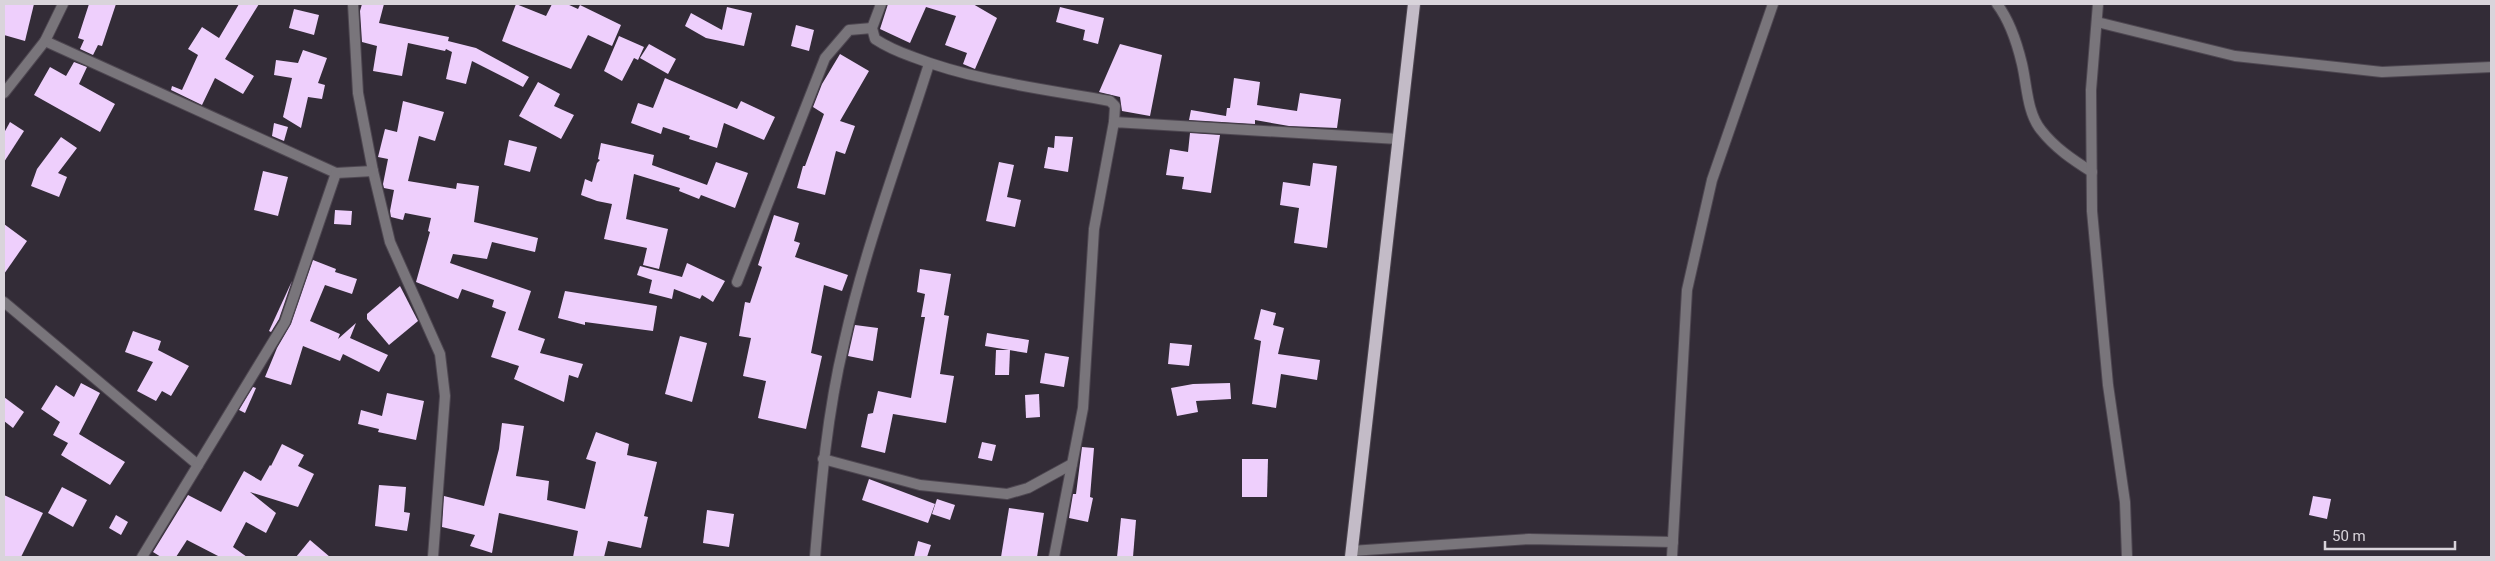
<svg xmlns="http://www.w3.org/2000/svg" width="2495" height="561" viewBox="0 0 2495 561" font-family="Roboto,sans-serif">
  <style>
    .building { fill: #eecffc }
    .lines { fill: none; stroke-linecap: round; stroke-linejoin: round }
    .street-casing { stroke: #4e4751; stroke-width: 12 }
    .primary-casing { stroke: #4e4751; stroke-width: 14 }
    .street { stroke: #79757b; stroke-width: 10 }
    .primary { stroke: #c3bbc7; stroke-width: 12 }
  </style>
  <rect width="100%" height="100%" fill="#332c37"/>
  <g class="building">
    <path d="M4,4H34L25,41L4,35Z"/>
    <path d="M89,4H116L102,46L98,45L93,55L80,49L84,40L78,38Z"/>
    <path d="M239,4H259L225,59L254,76L243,94L215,78L202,105L171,90L172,86L182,90L198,55L188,49L202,27L219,38Z"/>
    <path d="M362,4H384L379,23L449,37L448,41L476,48L529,77L523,87L472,61L466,84L446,79L452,52L446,49L445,51L408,43L402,76L373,71L377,46L362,42L360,11Z"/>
    <path d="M516,4L546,16L552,4H567L578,9L580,5L621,25L612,46L588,35L571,69L502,41Z"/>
    <path d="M888,4H973L997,18L975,69L963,64L967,53L945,45L956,16L926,7L910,43L880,29Z"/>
    <path d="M727,7L752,13L744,46L706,38L685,26L691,13L722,30Z"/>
    <path d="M1060,7L1104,18L1098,44L1083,40L1085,30L1056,22Z"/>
    <path d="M294,9L319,15L314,35L289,28Z"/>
    <path d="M796,25L814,30L809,51L791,46Z"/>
    <path d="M619,36L644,47L638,60L634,58L622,81L604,71Z"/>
    <path d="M649,44L676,59L668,74L640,58Z"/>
    <path d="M1120,44L1162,55L1150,116L1122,111L1120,97L1099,92Z"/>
    <path d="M303,50L327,58L318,83L325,85L322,99L308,97L301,128L283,117L292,78L274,75L276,60L298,63Z"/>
    <path d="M840,54L869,71L840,121L855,126L845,154L836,151L825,195L797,188L803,166H805L824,114L813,107L822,84Z"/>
    <path d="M74,62L87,67L79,84L115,104L100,132L34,95L50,67L66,76Z"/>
    <path d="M665,78L737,109L741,101L775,117L764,140L724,123L717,148L689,139L690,136L663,127L661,134L631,123L638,103L653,108Z"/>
    <path d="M1234,78L1260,82L1257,105L1297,111L1300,93L1341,99L1337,128L1289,126L1255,120V124L1189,120L1191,110L1226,116L1227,108H1230Z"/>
    <path d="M538,82L560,94L554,106L574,115L561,139L519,116Z"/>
    <path d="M403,101L444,112L435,141L419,136L408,181L456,189L457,183L479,186L474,222L538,238L535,252L492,242L487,259L453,254L450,263L531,291L518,330L545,339L540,353L583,364L578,378L569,375L564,402L514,379L519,366L491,357L506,312L492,307L494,300L462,289L458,299L416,282L430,232L428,231L431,218L405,213L403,220L391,217L390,211L394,190L384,188L383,184L388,159L378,157L385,129L397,132Z"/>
    <path d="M10,122L24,131L4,162V133Z"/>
    <path d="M274,123L288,127L284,141L272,136Z"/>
    <path d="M1190,133L1220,135L1211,193L1182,189L1184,177L1166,175L1170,149L1188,152Z"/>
    <path d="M1055,136L1073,137L1068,172L1044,168L1048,147L1054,148Z"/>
    <path d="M61,137L77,148L58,173L67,177L59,197L31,186L37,169Z"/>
    <path d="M509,140L537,147L530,172L504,165Z"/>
    <path d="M601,143L654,155L652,165L707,185L716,162L748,173L735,208L701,195L699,199L679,191L680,188L634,174L626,219L668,229L659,269L643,265L647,248L604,239L612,204L597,201L581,195L585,179L592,182L597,163L600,160L598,159Z"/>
    <path d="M999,162L1014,165L1007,197L1021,200L1015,227L986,221Z"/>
    <path d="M1313,163L1337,166L1327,248L1294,243L1299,208L1280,205L1283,182L1310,186Z"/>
    <path d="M263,171L288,177L278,216L254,210Z"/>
    <path d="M335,210L352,211L351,225L334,224Z"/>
    <path d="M774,215L799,223L794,241L800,243L795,257L848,275L842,291L824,285L811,353L822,356L806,429L758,418L766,381L743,376L751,338L739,336L745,302L750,303L762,267L758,265Z"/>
    <path d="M4,224L27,241L4,274Z"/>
    <path d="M313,260L336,269L335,272L357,279L352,294L325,285L310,321L340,334L338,339L356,323L350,338L388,355L379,372L343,354L340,361L303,346L291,385L265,377L277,348L291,324Z"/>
    <path d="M687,263L725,281L713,302L702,295L700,299L674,289L672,299L649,293L652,280L637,275L640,266L682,277Z"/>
    <path d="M920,269L951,274L944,315L949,316L940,374L954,376L946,423L893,414L885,453L861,447L868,414L873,413L878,391L911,398L925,317H921L925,294L917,292Z"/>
    <path d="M292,281L279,319L271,332L269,331Z"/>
    <path d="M400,286L418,321L389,345L367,319V314Z"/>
    <path d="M565,291L657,306L653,331L585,322V325L558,318Z"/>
    <path d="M1261,309L1276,313L1273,325L1284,328L1278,354L1320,360L1317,380L1281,374L1276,408L1252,404L1261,341L1254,339Z"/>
    <path d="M855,325L878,328L873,361L848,356Z"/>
    <path d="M133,331L161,341L158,350L189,366L171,396L162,391L156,401L137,391L153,362L125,352Z"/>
    <path d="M987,333L1029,340L1027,353L985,346Z"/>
    <path d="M680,336L707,343L692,402L665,394Z"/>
    <path d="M1170,343L1192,345L1189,366L1168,364Z"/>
    <path d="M996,350H1010L1009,375H995Z"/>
    <path d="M1045,353L1069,357L1064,387L1040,383Z"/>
    <path d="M81,383L100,393L79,434L125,462L110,485L61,455L68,443L53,435L60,422L41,409L56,385L74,397Z"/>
    <path d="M1230,383L1231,399L1196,401L1198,412L1177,416L1171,388L1193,384Z"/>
    <path d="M253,387L256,388L245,413L239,410Z"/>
    <path d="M387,393L424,401L416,440L378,432L379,429L358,424L361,410L382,416Z"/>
    <path d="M1039,394L1040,417L1026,418L1025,395Z"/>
    <path d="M4,397L24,412L13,428L4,421Z"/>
    <path d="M502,423L524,426L516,476L549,481L547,500L585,509L596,462L586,459L596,432L629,444L627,455L657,462L644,516L648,517L641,548L608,541L604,557H573L578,531L499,513L492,553L470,546L475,535L442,527L444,496L484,506L499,449Z"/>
    <path d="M982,442L996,445L992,461L978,458Z"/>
    <path d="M282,444L304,455L298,466L314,474L298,507L250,492L276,513L266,533L246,522L233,547L247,557H220L187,540L176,557H161L153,552L188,495L221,512L244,471L261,481L270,465L271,466Z"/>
    <path d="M1082,447L1094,448L1090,497L1093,498L1088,522L1069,518L1073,494H1076Z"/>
    <path d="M1242,459H1268L1267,497H1242Z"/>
    <path d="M869,479L935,504L928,523L862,500Z"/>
    <path d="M379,485L406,487L404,512L410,513L407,531L375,526Z"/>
    <path d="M62,487L87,500L73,527L48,513Z"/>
    <path d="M4,495L43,513L21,557H4Z"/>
    <path d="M2313,496L2331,499L2327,519L2309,515Z"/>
    <path d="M937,499L955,505L950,520L932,514Z"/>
    <path d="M1009,508L1044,513L1037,557H1001Z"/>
    <path d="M707,510L734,514L729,547L703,543Z"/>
    <path d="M116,515L128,522L121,535L109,528Z"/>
    <path d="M1121,518L1136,520L1133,557H1117Z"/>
    <path d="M310,540L330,557H296Z"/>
    <path d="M918,541L931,545L927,557H914Z"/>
  </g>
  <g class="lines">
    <defs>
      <g id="street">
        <path d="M353,4L358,93L373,171L390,242L440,354L445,396L433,557"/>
        <path d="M881,4L872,28L875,39C887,47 899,52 913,57C975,81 1044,89 1110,101L1115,106L1114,122"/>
        <path d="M1997,4C2010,21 2017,43 2022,64C2027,85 2027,113 2041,130C2055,148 2073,160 2092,172"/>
        <path d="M2098,4L2091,90L2092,211L2108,385L2125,502L2127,557"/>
        <path d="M2097,22L2235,56L2382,72L2491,67"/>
        <path d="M45,41L336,173L373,171"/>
        <path d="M4,93L45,41L63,4"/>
        <path d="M737,282L825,58L849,30L872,28"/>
        <path d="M4,302L198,465"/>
        <path d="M823,459L920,485L1007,494L1028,488L1072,464"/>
        <path d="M1351,551L1529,539L1673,542"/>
        <path d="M142,557L285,322L336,173"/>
        <path d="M815,557C821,485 827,414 844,343C865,248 900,156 929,64"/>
        <path d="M1054,557L1083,408L1094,229L1114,122L1398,139"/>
        <path d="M1672,557L1687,290L1712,180L1773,4"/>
      </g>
      <path id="primary" d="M1351,557L1414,4"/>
    </defs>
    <use href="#street" class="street-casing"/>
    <use href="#primary" class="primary-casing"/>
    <use href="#street" class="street"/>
    <use href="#primary" class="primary"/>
  </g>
  <rect width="2495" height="561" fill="none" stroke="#d9d4db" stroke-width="10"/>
  <path d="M2325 541v8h130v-8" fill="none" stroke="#d9d4db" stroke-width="2.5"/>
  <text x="2332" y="541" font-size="15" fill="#d9d4db" stroke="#332c37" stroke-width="4" paint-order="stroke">50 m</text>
</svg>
